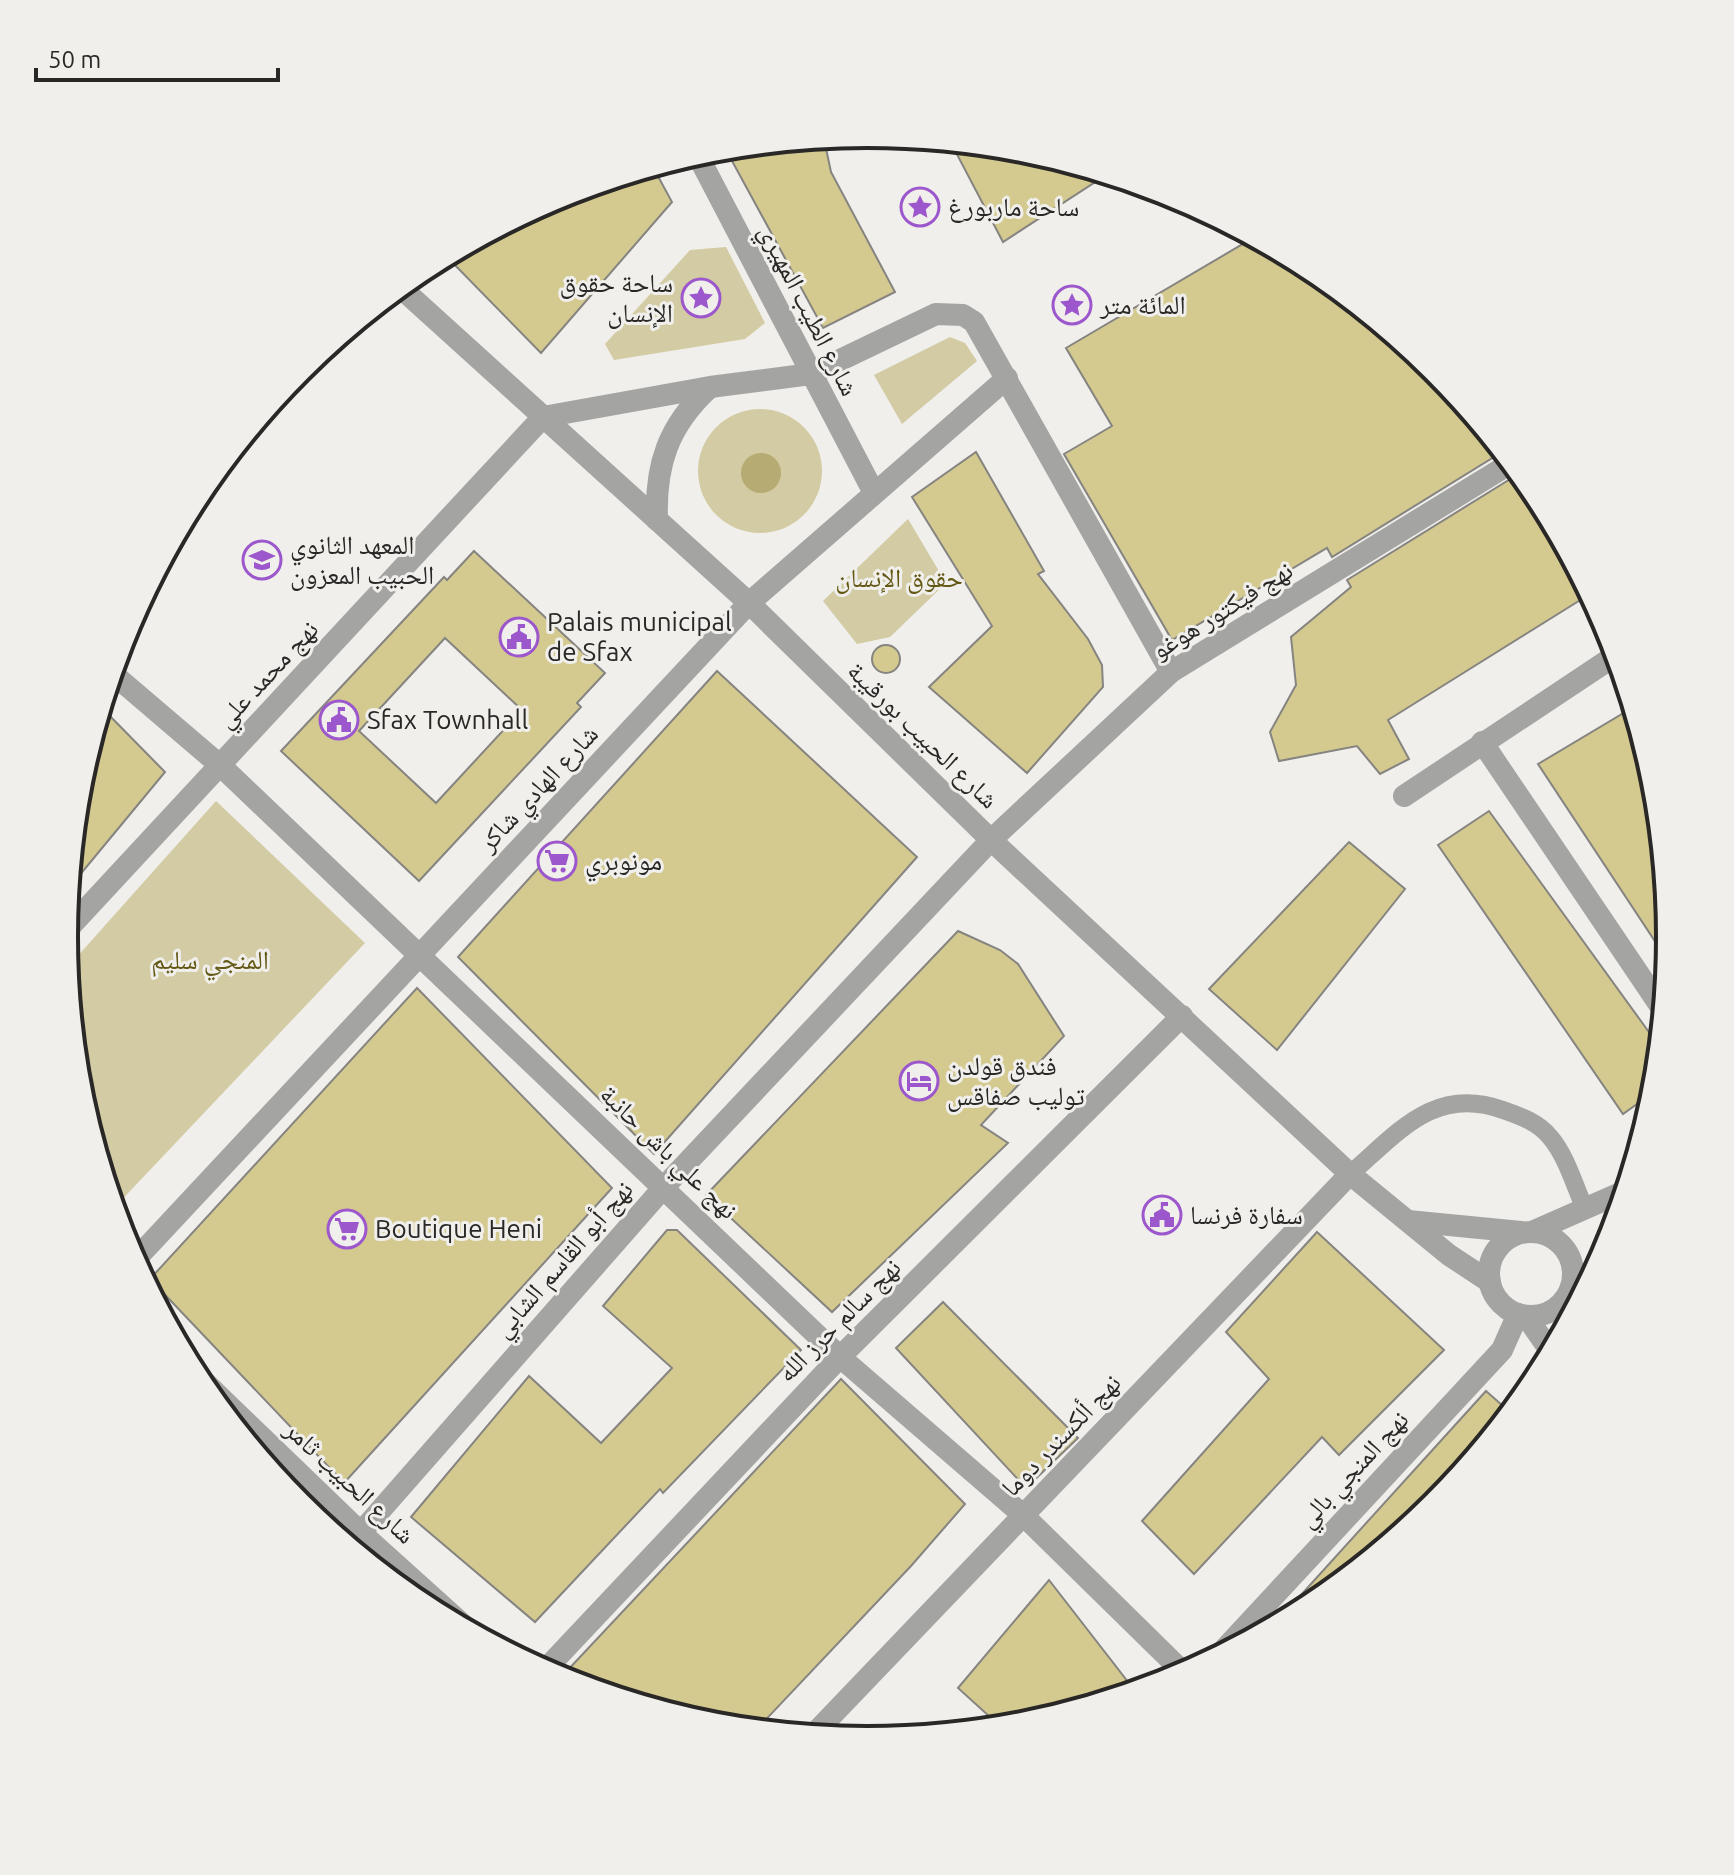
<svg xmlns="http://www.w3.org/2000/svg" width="1734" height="1875" viewBox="0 0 1734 1875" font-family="Ubuntu,'Noto Naskh Arabic',sans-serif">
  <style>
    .green { fill: #d2cba3 }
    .water { fill: #b6ab72 }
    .building { fill: #d4c98f; stroke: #858481; stroke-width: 2; fill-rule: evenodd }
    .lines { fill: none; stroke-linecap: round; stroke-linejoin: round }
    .service { stroke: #a4a4a2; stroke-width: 18 }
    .minor { stroke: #a4a4a2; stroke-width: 22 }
    .tertiary { stroke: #a4a4a2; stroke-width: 22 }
    .labels { text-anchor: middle; stroke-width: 6; stroke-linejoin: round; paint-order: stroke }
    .poi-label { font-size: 26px; fill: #292827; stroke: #f0efeb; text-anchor: start }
    .street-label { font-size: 26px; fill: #292827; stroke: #f0efeb }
    .park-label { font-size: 26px; fill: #635814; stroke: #f0efeb }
    .rim { fill: none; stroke: #292827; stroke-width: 4 }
  </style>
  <rect width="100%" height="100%" fill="#f0efeb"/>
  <g class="green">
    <path d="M726,247L765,323L745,339L614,360L605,344L690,250Z"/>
    <path d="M950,337L965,343L977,361L902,424L874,375Z"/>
    <circle cx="760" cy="471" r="62"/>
    <path d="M908,519L946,583L890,637L857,644L823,601Z"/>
    <path d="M216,801L365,943L114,1208L79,1094L67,968Z"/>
  </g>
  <circle class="water" cx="761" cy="473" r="20"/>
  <g class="building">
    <path d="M824,139L831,172L895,292L823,328L725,148Z"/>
    <path d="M951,143L1024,150L1106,175L1003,242Z"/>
    <path d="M653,167L672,202L541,353L446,256L560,195Z"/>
    <path d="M1253,238L1314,270L1435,370L1502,452L1332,557L1327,548L1172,640L1064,454L1112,426L1066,348Z"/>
    <path d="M976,452L1044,571L1038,574L1088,639L1102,665L1103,687L1027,773L929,687L992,626L912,497Z"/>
    <path d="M1520,473L1535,492L1590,594L1388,720L1409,759L1380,774L1357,746L1279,761L1270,732L1296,685L1291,637L1351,587L1347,580Z"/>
    <path d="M474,551L605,673L577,703L581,707L419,881L281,751L444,577L447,580ZM445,638L522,710L436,803L359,731Z"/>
    <circle cx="886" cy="659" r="14"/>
    <path d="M717,671L917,857L654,1154L458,957Z"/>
    <path d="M102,708L165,772L69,888L80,780Z"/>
    <path d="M1632,708L1655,781L1670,938L1668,961L1538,764Z"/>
    <path d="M1489,811L1659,1046L1655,1091L1623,1114L1438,845Z"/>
    <path d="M1349,842L1405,889L1277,1050L1209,989Z"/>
    <path d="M958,931L1000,950L1018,964L1064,1036L981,1125L1008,1143L832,1312L706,1195Z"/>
    <path d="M417,988L612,1188L344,1483L150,1279Z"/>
    <path d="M667,1230H677L801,1350L663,1493L660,1489L535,1622L411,1517L529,1376L601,1443L672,1368L603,1306Z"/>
    <path d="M1317,1232L1444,1350L1339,1455L1322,1437L1194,1574L1142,1521L1269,1379L1226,1332Z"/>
    <path d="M943,1302L1078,1438L1026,1488L896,1348Z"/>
    <path d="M841,1379L965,1504L911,1566L756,1730L710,1725L579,1685L565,1673Z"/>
    <path d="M1486,1391L1511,1413L1434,1506L1310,1607L1300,1596Z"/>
    <path d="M1049,1580L1135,1691L1023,1725L1001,1727L958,1688Z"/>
  </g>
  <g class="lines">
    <path class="service" d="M1350,1174C1398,1133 1434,1085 1503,1110C1520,1116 1538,1122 1550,1137C1566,1155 1575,1187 1585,1209"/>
    <g class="minor">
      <path d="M697,154L873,491"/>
      <path d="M657,520C655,465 668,426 709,388"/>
      <path d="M112,673L221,766L840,1357L1023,1515L1185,1674"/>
      <path d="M1482,742L1663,1010"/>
      <path d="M1404,796L1616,655"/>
      <path d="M64,933L543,417L710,387L811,374L936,314L963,315L974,322L1171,672"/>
      <path d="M134,1261L749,603L1007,378"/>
      <path d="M192,1370L361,1533L472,1633"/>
      <path d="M349,1546L664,1187L991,840L1171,672L1511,463"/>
      <path d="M1219,1655L1502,1350L1518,1314"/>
      <path d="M544,1671L840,1357L1182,1016"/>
      <path d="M813,1735L1350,1174"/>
    </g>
    <g class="tertiary">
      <path d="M400,287L749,603L991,840L1350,1174L1449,1255L1490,1282"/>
      <path d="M1408,1221L1521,1232"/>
      <path d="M1534,1231L1625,1191"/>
      <circle cx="1531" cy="1274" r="42"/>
      <path d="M1570,1290L1594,1273"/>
      <path d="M1526,1316L1551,1352"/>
    </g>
  </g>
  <defs>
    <symbol id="sight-ring" viewBox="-11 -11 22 22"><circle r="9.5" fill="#f0efeb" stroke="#9c57cc" stroke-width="1.5"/><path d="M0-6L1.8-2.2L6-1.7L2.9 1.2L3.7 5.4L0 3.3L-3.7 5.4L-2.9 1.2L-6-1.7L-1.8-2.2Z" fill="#9c57cc"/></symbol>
    <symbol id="university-ring" viewBox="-11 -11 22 22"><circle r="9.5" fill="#f0efeb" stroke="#9c57cc" stroke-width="1.5"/><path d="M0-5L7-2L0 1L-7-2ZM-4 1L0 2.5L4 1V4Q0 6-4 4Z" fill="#9c57cc"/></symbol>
    <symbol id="civic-ring" viewBox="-11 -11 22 22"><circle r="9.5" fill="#f0efeb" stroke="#9c57cc" stroke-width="1.5"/><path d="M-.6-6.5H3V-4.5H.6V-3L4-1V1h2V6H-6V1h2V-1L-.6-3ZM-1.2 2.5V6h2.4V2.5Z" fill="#9c57cc"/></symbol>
    <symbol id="supermarket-ring" viewBox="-11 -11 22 22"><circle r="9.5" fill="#f0efeb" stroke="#9c57cc" stroke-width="1.5"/><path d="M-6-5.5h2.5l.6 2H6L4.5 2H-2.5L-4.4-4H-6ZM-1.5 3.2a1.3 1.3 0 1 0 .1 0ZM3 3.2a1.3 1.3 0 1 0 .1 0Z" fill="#9c57cc"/></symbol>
    <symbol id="hotel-ring" viewBox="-11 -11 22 22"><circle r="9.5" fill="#f0efeb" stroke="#9c57cc" stroke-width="1.5"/><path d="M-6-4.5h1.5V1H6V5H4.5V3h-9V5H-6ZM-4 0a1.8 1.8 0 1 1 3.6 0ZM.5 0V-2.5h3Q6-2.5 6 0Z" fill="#9c57cc"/></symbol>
  </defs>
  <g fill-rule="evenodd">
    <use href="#sight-ring" x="898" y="185" width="44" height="44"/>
    <use href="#sight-ring" x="679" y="276" width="44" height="44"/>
    <use href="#sight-ring" x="1050" y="283" width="44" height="44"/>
    <use href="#university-ring" x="240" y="538" width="44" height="44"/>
    <use href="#civic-ring" x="497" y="615" width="44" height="44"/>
    <use href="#civic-ring" x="317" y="698" width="44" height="44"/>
    <use href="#supermarket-ring" x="535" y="839" width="44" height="44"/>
    <use href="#hotel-ring" x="897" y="1059" width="44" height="44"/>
    <use href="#civic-ring" x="1140" y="1193" width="44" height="44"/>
    <use href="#supermarket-ring" x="325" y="1207" width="44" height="44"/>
  </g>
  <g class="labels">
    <g class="poi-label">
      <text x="948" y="216">ساحة ماربورغ</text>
      <text x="673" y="292" text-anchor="end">ساحة حقوق<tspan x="673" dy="30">الإنسان</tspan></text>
      <text x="1100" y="314">المائة متر</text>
      <text x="290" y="554">المعهد الثانوي<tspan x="290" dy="30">الحبيب المعزون</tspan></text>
      <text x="547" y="631">Palais municipal<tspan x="547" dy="30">de Sfax</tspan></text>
      <text x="367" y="729">Sfax Townhall</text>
      <text x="585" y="870">مونوبري</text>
      <text x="947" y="1075">فندق قولدن<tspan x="947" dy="30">توليب صفاقس</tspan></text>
      <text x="1190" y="1224">سفارة فرنسا</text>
      <text x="375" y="1238">Boutique Heni</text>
    </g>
    <g class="street-label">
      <text transform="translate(809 310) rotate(63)" y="9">شارع الطيب المهيري</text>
      <text transform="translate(1222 610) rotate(-32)" y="9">نهج فيكتور هوغو</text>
      <text transform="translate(267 674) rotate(-47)" y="9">نهج محمد علي</text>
      <text transform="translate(923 735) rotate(44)" y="9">شارع الحبيب بورقيبة</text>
      <text transform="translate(538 788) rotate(-47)" y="9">شارع الهادي شاكر</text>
      <text transform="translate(669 1152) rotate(44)" y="9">نهج علي باش حانبة</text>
      <text transform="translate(563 1259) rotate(-49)" y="9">نهج أبو القاسم الشابي</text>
      <text transform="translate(839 1320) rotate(-45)" y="9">نهج سالم حرز الله</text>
      <text transform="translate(1061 1435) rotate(-46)" y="9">نهج ألكسندر دوما</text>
      <text transform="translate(1353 1469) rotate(-47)" y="9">نهج المنجي بالي</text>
      <text transform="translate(350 1482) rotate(43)" y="9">شارع الحبيب ثامر</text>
    </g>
    <g class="park-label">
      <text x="899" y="587">حقوق الإنسان</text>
      <text x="210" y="969">المنجي سليم</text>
    </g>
  </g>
  <path d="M0 0H1734V1875H0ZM78 937a789 789 0 1 1 1578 0a789 789 0 1 1-1578 0Z" fill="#f0efeb" fill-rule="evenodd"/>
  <path class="rim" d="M78 937a789 789 0 1 1 1578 0a789 789 0 1 1-1578 0Z"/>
  <path d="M36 68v12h242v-12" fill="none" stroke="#292827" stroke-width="4"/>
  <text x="48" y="68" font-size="24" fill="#292827" stroke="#f0efeb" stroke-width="6" paint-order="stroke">50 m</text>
</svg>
